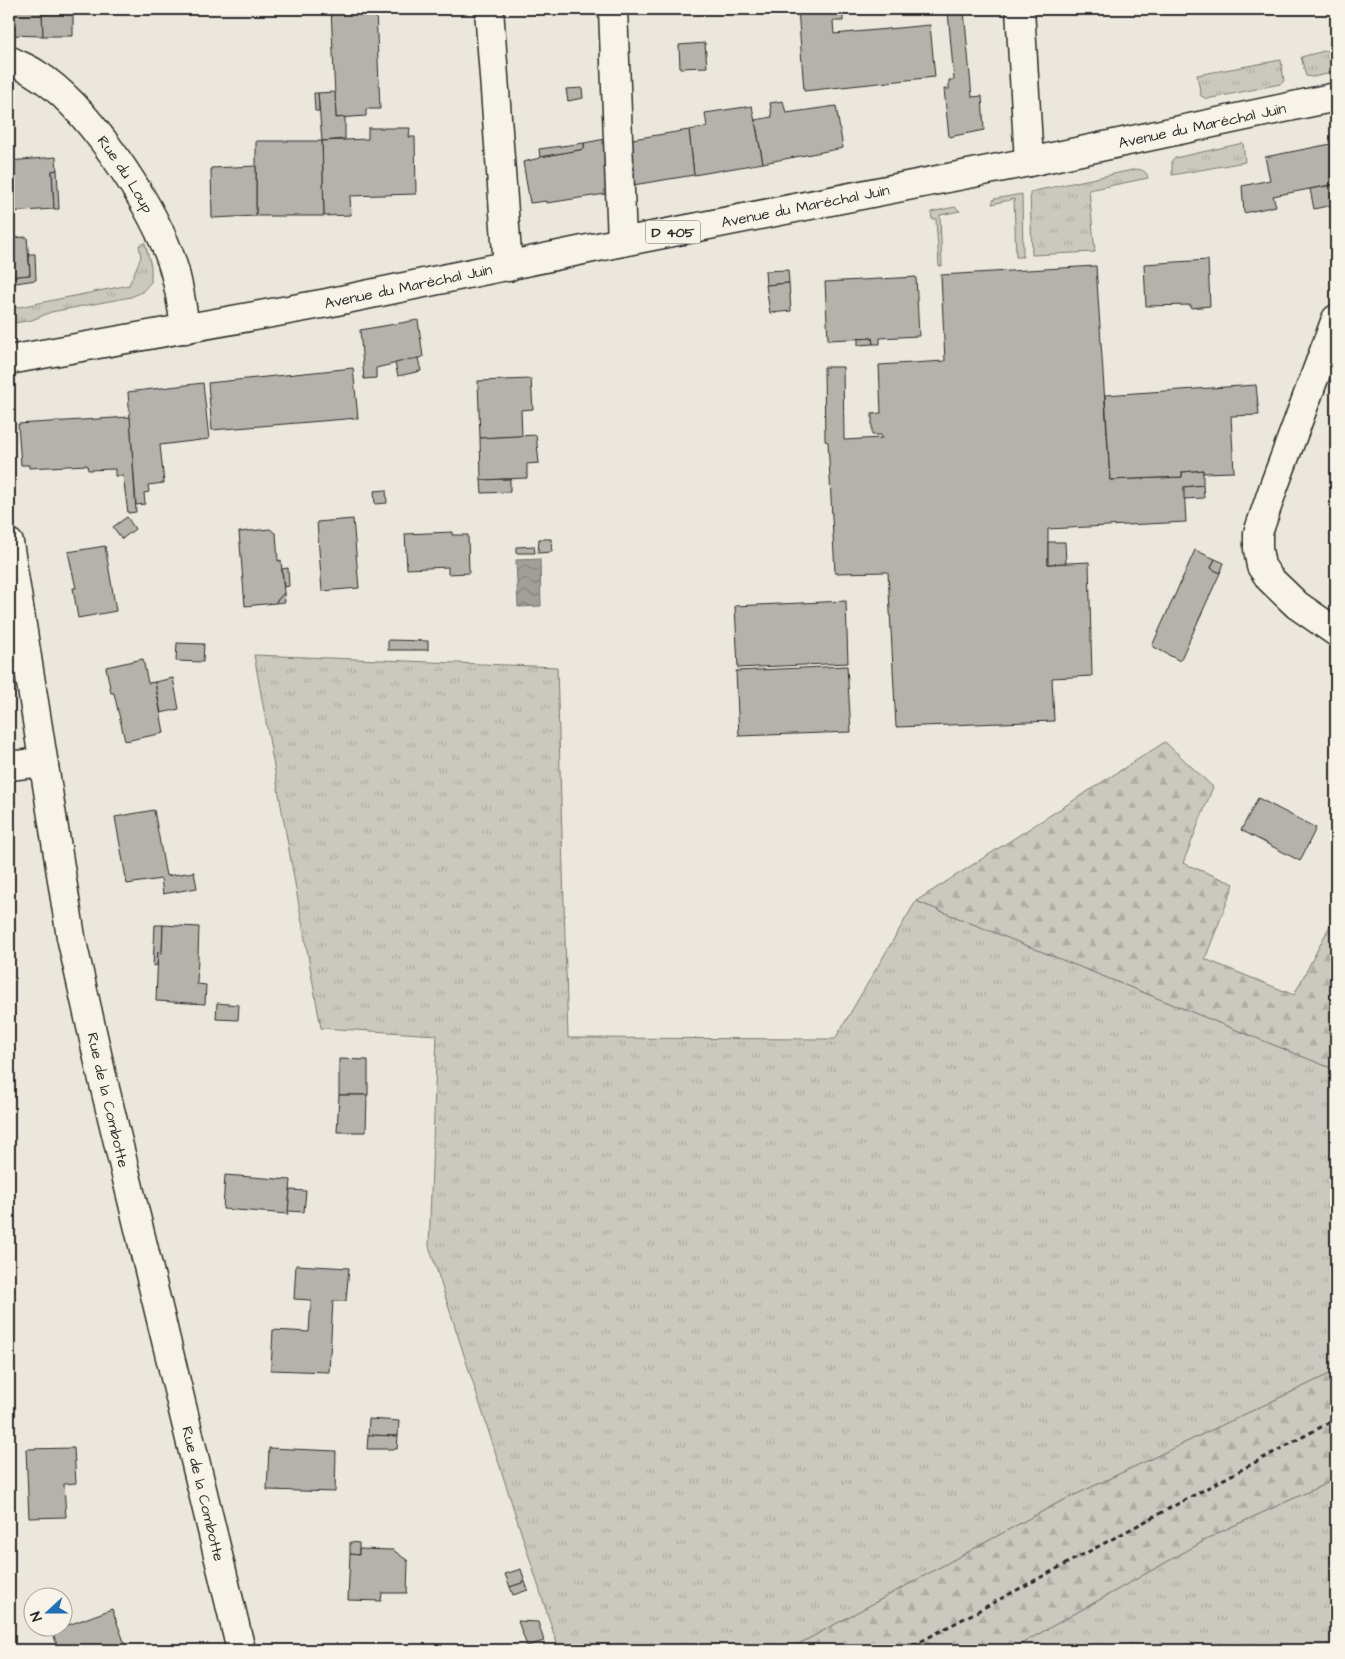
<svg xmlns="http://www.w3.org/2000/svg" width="1345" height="1659" viewBox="0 0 1345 1659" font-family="'Architects Daughter',sans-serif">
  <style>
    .grass { fill: url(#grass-tufts); stroke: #7b7a75 }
    .forest { fill: url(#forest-firs); stroke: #7b7a75 }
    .water { fill: url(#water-waves); stroke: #72716c }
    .building { fill: #b5b2ab; stroke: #2b2b2b }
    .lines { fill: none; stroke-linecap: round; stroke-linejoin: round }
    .minor-casing { stroke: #2b2b2b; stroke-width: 31 }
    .major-casing { stroke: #2b2b2b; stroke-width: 31 }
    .path { stroke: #2b2b2b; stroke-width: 3; stroke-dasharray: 5 4; stroke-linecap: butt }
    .minor { stroke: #f7f3e8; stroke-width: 28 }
    .major { stroke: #f7f3e8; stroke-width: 28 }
    .labels { text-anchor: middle; stroke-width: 4; stroke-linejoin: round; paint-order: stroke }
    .shield { fill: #f7f3e8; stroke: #686764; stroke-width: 1 }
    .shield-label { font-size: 14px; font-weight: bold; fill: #2b2b2b }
    .street-label { font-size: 15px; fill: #2b2b2b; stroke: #f7f3e8 }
  </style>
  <defs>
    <pattern id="grass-tufts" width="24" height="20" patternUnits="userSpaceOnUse" patternTransform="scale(1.25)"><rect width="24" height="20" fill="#cbc8bf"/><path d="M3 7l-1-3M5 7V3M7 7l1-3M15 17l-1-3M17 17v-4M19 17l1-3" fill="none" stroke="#aeaca4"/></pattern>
    <pattern id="forest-firs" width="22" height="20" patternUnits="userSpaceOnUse" patternTransform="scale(1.25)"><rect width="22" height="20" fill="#cbc8bf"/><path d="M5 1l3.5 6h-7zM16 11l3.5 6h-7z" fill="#aeaca4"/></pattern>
    <pattern id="water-waves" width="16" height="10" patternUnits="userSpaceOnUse" patternTransform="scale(1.25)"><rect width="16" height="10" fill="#a29f98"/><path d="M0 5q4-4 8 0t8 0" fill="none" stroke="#84827c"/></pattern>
  </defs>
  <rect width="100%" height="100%" fill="#ebe7dd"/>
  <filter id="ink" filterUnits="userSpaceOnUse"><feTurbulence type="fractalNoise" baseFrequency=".02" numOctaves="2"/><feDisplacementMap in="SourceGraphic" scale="10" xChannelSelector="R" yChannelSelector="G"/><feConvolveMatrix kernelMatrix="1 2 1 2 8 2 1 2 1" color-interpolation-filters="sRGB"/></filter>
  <g filter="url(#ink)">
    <g class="grass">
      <path d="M1336,48V72L1313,77L1306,76L1301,57Z"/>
      <path d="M1281,60L1284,81L1280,84L1207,99L1201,96L1197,75Z"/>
      <path d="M1243,143L1245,162L1172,175V160L1175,158Z"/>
      <path d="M1137,169C1143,170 1147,172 1148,178L1089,190L1095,252L1032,255L1030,192Z"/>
      <path d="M1022,194L1023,257H1016L1014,199L992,204L994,199Z"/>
      <path d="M955,207L960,211L940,215L942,266H939L936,219H932L931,212Z"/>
      <path d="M145,243L151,266V282L142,292L131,297L51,312L32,320L9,324V309L129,285L141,257L139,245Z"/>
      <path d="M254,655L557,667L568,1038L835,1039L916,901L1336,1070V1371L1056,1504L788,1650H559L429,1246L437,1035L321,1028Z"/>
      <path d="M1336,1479V1650H1010L1220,1532Z"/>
    </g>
    <g class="forest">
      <path d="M1165,742L1213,787L1183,863L1234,884L1205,959L1294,995L1336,914V1070L916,901Z"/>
      <path d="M1336,1371V1479L1220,1532L1010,1650H788L1056,1504Z"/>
    </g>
    <g class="water">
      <path d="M540,559L541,606L518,607L516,560Z"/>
      <path d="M481,1643L483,1650H463L462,1647Z"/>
    </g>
    <g class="building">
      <path d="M9,9H42L43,36L9,35Z"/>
      <path d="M42,9H73V36H43Z"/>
      <path d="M331,9H376L380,109H366V116L336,118Z"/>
      <path d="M798,9H809V11L843,9V21H833L834,34L930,25L935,77L804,91Z"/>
      <path d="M964,11L972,97L982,96L984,130L949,137L944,89H949V80H954L948,12Z"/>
      <path d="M705,43L707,67L680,68L679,45Z"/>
      <path d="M582,88L583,98L568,101L566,89Z"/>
      <path d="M335,92L336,118L345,117V139L322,141L318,93Z"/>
      <path d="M314,93H318L319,111H315Z"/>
      <path d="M783,101L786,113L836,106L843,148L763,163L755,120L772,117L770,103Z"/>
      <path d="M752,106L763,163L694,175L689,130L707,127L705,113Z"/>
      <path d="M368,128H410L409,137H415L416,194L350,196L351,215L324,216L322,141L368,139Z"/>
      <path d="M689,130L694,175L633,185L626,140Z"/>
      <path d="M611,138L612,193L547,203V201L530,203L523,162L540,158V157L584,149V143Z"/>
      <path d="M256,141H322L324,216H256Z"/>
      <path d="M584,143V149L540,157L539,149Z"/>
      <path d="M1336,143V184L1273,196L1276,206L1244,213L1242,186L1270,180L1265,157Z"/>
      <path d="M56,157L57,170L52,171L54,209L9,212V161Z"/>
      <path d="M256,166V216L212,218L211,168Z"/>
      <path d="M57,170L59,209H54L52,171Z"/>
      <path d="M1333,185L1336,204L1314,209L1310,189Z"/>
      <path d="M27,237L30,275L9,277V238Z"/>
      <path d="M29,254H35L36,280L9,284V277L30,275Z"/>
      <path d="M1208,260L1210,306L1191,308V305L1146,306L1144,264Z"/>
      <path d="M1096,266L1110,480L1182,477V472L1203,470V485L1184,487L1186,522L1048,529V564L1089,562L1092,676L1052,678L1054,721L896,727L888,572L835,573L828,442L825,441L824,367H843L844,440L882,438L881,435H872V414L881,413L879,365L945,361L941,275Z"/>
      <path d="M788,270L789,283L766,285L765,271Z"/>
      <path d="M916,277L919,336L880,338V344H873L872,338L828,340L825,282Z"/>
      <path d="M789,283L791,311L770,313L766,285Z"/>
      <path d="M418,320L423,357L376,368V378L364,379L360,330Z"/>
      <path d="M872,338L873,344L858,345V339Z"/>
      <path d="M418,358L421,371L398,376L395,363Z"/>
      <path d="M353,368L358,418L212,430L208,383Z"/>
      <path d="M531,379L533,409L521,410L522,436L480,438L478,381Z"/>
      <path d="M203,383L209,439L160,445L164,483L148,485L149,492L144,493L145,504L136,505L128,392Z"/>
      <path d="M1256,385L1259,415L1231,416L1234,472L1203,473V470L1182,472V477L1110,480L1105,395Z"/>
      <path d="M130,417L136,512L128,513L123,476H115V469L88,470L87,465L29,468V465H21L18,424Z"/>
      <path d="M536,435L539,463L527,464V478L481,480L480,438Z"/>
      <path d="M510,479V492L482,493L481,480Z"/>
      <path d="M1203,485L1204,498L1184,499V487Z"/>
      <path d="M386,490L387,503L375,504L374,491Z"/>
      <path d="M127,517L135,529L122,539L113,527Z"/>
      <path d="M353,519L359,588L322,591L317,522Z"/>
      <path d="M270,529L276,534L278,561L281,560L284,593L275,603L245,606L239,532Z"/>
      <path d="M452,532V535H468L469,573L448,574V567L407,569L405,534Z"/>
      <path d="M539,539H551L552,552L538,553Z"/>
      <path d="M1048,542H1065L1066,563L1048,564Z"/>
      <path d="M105,546L116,611L78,618L73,588H76L68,552Z"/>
      <path d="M534,546L535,553H516V547Z"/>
      <path d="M1195,550L1215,559L1211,568L1220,573L1180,661L1152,646Z"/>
      <path d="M1215,559L1224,563L1220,573L1211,568Z"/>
      <path d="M288,568L289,586L284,587L282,569Z"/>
      <path d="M284,593L285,602L275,603Z"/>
      <path d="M846,601L848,663L738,668L735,606Z"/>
      <path d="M388,640L428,641V650H388Z"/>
      <path d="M177,643L204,644L203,662L176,661Z"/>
      <path d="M143,659L148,683L155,682L164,733L125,741L114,693H111L106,667Z"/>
      <path d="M847,666L851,732L739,736L736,671Z"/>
      <path d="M173,678L179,709L161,713L155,682Z"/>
      <path d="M1258,798L1316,828L1300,861L1241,830Z"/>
      <path d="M154,810L166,876L194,872L197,888L163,894L161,879L127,884L115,817Z"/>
      <path d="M155,925H163L162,953L158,952L157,965L153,966Z"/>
      <path d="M163,925L199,927L197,984L206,985L205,1004L156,1001L158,952L162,953Z"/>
      <path d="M217,1003L239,1005L238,1020L216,1019Z"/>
      <path d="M339,1059L368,1060V1095H339Z"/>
      <path d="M339,1095H367L366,1132H337Z"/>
      <path d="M9,1111L11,1145H9Z"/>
      <path d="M225,1175L291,1180L288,1214L223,1209Z"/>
      <path d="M290,1190L306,1191L304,1212L288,1211Z"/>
      <path d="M296,1265L349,1268L346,1301H333L329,1372L271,1370L273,1330L309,1332L311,1300L294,1299Z"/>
      <path d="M369,1419L399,1421L398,1436L368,1435Z"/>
      <path d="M368,1435L398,1436L397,1449H367Z"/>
      <path d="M74,1448L76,1483L64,1484L66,1517L29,1518L26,1449Z"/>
      <path d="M269,1448L336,1451L335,1492L267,1490Z"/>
      <path d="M350,1542L359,1543V1555L350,1554Z"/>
      <path d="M359,1549L393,1550L408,1561L407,1593H382L381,1601L348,1600L350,1554L359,1555Z"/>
      <path d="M521,1569L525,1582L510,1587L505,1574Z"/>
      <path d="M525,1582L528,1590L513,1595L510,1587Z"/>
      <path d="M112,1609L126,1647L118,1650H59L52,1631Z"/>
      <path d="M518,1621L538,1622L544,1641L527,1646Z"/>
      <path d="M435,1644L436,1650H406Z"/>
    </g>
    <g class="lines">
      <defs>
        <g id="minor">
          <path d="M489,9L508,267"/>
          <path d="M613,9L622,242"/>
          <path d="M1020,9L1029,162"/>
          <path id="s1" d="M9,60C18,65 28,68 36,74C86,104 148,199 169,254C178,277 182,304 185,329"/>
          <path d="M1336,319L1274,486L1258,533V549L1261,566L1270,579L1297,605L1336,632"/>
          <path id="s2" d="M9,543L71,937L102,1076L241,1650"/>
          <path d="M9,766L43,762"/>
        </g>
        <g id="major">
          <path id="s3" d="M9,360L327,303L622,242L1029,162L1336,97"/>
        </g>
      </defs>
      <use href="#minor" class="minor-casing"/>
      <use href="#major" class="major-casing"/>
      <path class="path" d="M905,1650L1336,1419"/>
      <use href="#minor" class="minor"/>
      <use href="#major" class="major"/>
    </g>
  </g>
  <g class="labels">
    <rect class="shield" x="645.5" y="220.5" width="55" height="23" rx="4"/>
    <g class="shield-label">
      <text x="673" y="237">D 405</text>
    </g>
    <g class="street-label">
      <text dy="5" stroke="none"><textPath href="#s3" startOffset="1216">Avenue du Maréchal Juin</textPath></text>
      <text dy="5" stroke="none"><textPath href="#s1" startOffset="166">Rue du Loup</textPath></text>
      <text dy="5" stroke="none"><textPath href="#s3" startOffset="811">Avenue du Maréchal Juin</textPath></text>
      <text dy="5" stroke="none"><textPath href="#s3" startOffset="406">Avenue du Maréchal Juin</textPath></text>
      <text dy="5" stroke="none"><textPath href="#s2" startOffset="566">Rue de la Combotte</textPath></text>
      <text dy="5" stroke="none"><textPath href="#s2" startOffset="971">Rue de la Combotte</textPath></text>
    </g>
  </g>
  <rect width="1345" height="1659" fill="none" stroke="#f7f3e8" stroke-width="30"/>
  <rect x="15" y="15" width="1315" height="1629" fill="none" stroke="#2b2b2b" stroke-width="2" filter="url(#ink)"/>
  <g transform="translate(48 1612) rotate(249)"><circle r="24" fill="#f7f3e8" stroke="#a5a39c"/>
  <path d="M0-4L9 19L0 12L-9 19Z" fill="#1f6fb2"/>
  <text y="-8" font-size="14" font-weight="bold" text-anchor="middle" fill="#2b2b2b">N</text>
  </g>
</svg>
